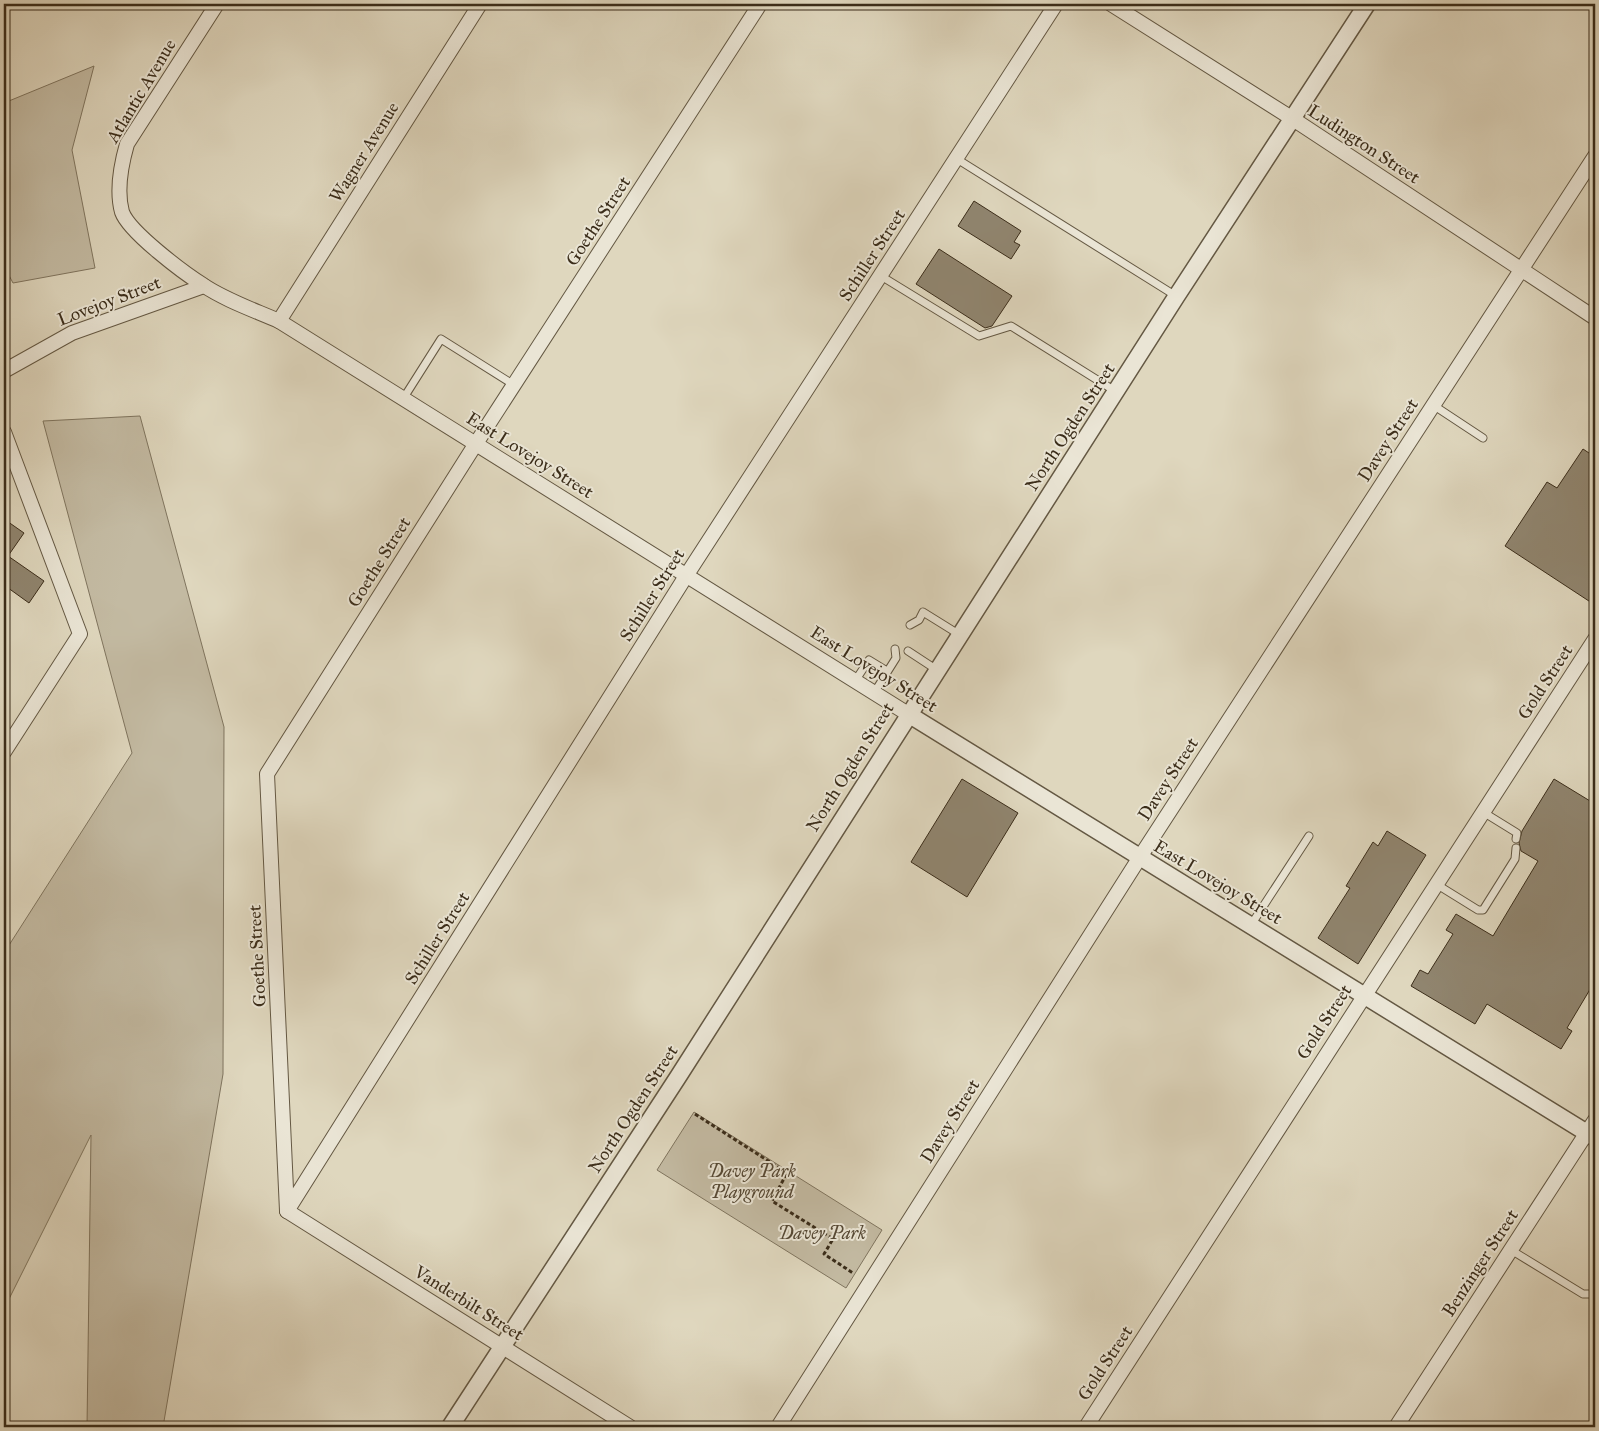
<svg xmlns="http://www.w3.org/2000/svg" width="1599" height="1431" viewBox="0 0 1599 1431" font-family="'IM FELL Great Primer',serif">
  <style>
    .green { fill: #c3baa2; stroke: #7f745e }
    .building { fill: #90856f; stroke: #3b2d1a }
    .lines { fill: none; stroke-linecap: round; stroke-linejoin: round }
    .service-casing { stroke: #645843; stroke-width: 9 }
    .minor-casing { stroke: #645843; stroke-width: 16 }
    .tertiary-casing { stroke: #645843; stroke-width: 19 }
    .path { stroke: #3b2d1a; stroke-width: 3; stroke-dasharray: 4 2.5; stroke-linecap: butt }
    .service { stroke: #eae5d5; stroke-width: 7 }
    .minor { stroke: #eae5d5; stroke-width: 14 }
    .tertiary { stroke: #eae5d5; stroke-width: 16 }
    .labels { text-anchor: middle; stroke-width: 4; stroke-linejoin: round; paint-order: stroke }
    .street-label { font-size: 18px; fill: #3b2d1a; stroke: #eae5d5 }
    .park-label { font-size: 18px; font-style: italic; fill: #564935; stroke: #eae5d5 }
  </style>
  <rect width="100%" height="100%" fill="#dfd7be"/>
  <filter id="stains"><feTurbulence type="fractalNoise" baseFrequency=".004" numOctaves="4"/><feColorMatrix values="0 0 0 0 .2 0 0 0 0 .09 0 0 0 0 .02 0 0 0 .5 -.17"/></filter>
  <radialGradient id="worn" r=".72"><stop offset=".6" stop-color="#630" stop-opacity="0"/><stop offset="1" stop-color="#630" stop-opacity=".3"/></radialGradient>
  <g class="green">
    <path d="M94,66L72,150L95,268L13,283L4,266V103Z"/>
    <path d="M140,416L224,727L223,1074L163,1427H87L91,1135L4,1309V953L132,753L43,421Z"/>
    <path d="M694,1112L882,1230L846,1288L657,1170Z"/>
  </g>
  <g class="building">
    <path d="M974,201L1021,231L1014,242L1020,245L1011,259L958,226Z"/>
    <path d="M939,249L1012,296L992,326L985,328L916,284Z"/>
    <path d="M1583,449L1595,457V605L1505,546L1547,482L1557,488Z"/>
    <path d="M4,519L24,533L8,556L44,581L29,603L4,585Z"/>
    <path d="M962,779L1018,813L967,897L911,862Z"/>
    <path d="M1554,779L1595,804V981L1567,1028L1572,1031L1561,1049L1487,1004L1475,1024L1411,986L1420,970L1428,974L1453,934L1446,930L1456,914L1493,936L1538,861L1521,851L1519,843L1522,831Z"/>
    <path d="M1387,831L1426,855L1358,964L1318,938L1350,888L1346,886L1373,842L1378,846Z"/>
  </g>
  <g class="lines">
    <defs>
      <g id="service">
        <path d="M957,159L1176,296"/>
        <path d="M881,276L979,336L1011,326L1115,391"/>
        <path d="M403,399L441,339L514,385"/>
        <path d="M1433,405L1483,438"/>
        <path d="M910,625L919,620L923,612L960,635"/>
        <path d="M908,651L937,670"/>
        <path d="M855,681L869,660L887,671"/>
        <path d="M874,693L896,658L895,649"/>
        <path d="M1483,812L1517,833L1516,839"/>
        <path d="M1436,884L1478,910H1483L1515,859L1516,848"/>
        <path d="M1251,925L1309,836"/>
        <path d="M1511,1250L1583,1294H1595"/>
      </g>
      <g id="minor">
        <path d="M217,4L127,144C121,165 116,190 122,212C129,232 184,273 203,285C225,300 254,310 279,321L908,714"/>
        <path d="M1111,4L1293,119L1595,318"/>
        <path d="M279,321L480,4"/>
        <path d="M4,371L72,333L204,286"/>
        <path d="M4,432L80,634L4,752"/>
        <path d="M287,1211L686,576L1056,4"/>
        <path d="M287,1211L267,774L475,445L760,4"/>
        <path d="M287,1211L630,1427"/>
        <path d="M778,1427L1140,857L1595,156"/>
        <path d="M1086,1427L1595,639"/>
        <path d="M1396,1427L1595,1120"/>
      </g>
      <g id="tertiary">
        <path d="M908,714L1595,1138"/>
        <path d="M450,1427L678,1077L1176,297L1367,4"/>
      </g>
    </defs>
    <use href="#service" class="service-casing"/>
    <use href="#minor" class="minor-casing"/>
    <use href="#tertiary" class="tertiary-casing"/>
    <path class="path" d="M695,1114L787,1173L772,1201L833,1239L824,1254L853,1273"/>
    <use href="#service" class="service"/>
    <use href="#minor" class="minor"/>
    <use href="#tertiary" class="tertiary"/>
  </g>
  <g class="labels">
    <g class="street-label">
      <text transform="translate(141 91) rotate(-59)" y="6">Atlantic Avenue</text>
      <text transform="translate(1364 144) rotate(33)" y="6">Ludington Street</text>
      <text transform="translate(364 152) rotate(-58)" y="6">Wagner Avenue</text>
      <text transform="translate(598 221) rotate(-57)" y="6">Goethe Street</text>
      <text transform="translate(872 255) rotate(-57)" y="6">Schiller Street</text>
      <text transform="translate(109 301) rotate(-21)" y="6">Lovejoy Street</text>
      <text transform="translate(1070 427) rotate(-57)" y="6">North Ogden Street</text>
      <text transform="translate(1388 440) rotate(-57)" y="6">Davey Street</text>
      <text transform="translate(530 455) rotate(32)" y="6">East Lovejoy Street</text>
      <text transform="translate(379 562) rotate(-58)" y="6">Goethe Street</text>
      <text transform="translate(652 595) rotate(-58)" y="6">Schiller Street</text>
      <text transform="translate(874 669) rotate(32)" y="6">East Lovejoy Street</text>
      <text transform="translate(1545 682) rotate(-57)" y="6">Gold Street</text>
      <text transform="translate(850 767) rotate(-58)" y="6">North Ogden Street</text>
      <text transform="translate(1168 779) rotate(-57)" y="6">Davey Street</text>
      <text transform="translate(1218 882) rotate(31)" y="6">East Lovejoy Street</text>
      <text transform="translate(437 938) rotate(-58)" y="6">Schiller Street</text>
      <text transform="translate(257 956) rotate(-93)" y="6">Goethe Street</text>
      <text transform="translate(1324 1022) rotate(-57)" y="6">Gold Street</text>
      <text transform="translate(633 1109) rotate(-57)" y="6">North Ogden Street</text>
      <text transform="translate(950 1121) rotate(-58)" y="6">Davey Street</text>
      <text transform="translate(1480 1263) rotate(-57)" y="6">Benzinger Street</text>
      <text transform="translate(469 1303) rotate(32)" y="6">Vanderbilt Street</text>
      <text transform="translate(1105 1363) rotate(-57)" y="6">Gold Street</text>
    </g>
    <g class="park-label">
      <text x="752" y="1177">Davey Park<tspan x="752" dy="21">Playground</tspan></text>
      <text x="822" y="1239">Davey Park</text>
    </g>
  </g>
  <rect width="1599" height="1431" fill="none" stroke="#dfd7be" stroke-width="20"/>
  <rect x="5" y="5" width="1589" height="1421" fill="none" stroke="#3b2d1a" stroke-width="2.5"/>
  <rect x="10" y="10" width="1579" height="1411" fill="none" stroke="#3b2d1a"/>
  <rect width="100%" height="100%" filter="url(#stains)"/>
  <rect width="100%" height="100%" fill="url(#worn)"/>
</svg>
